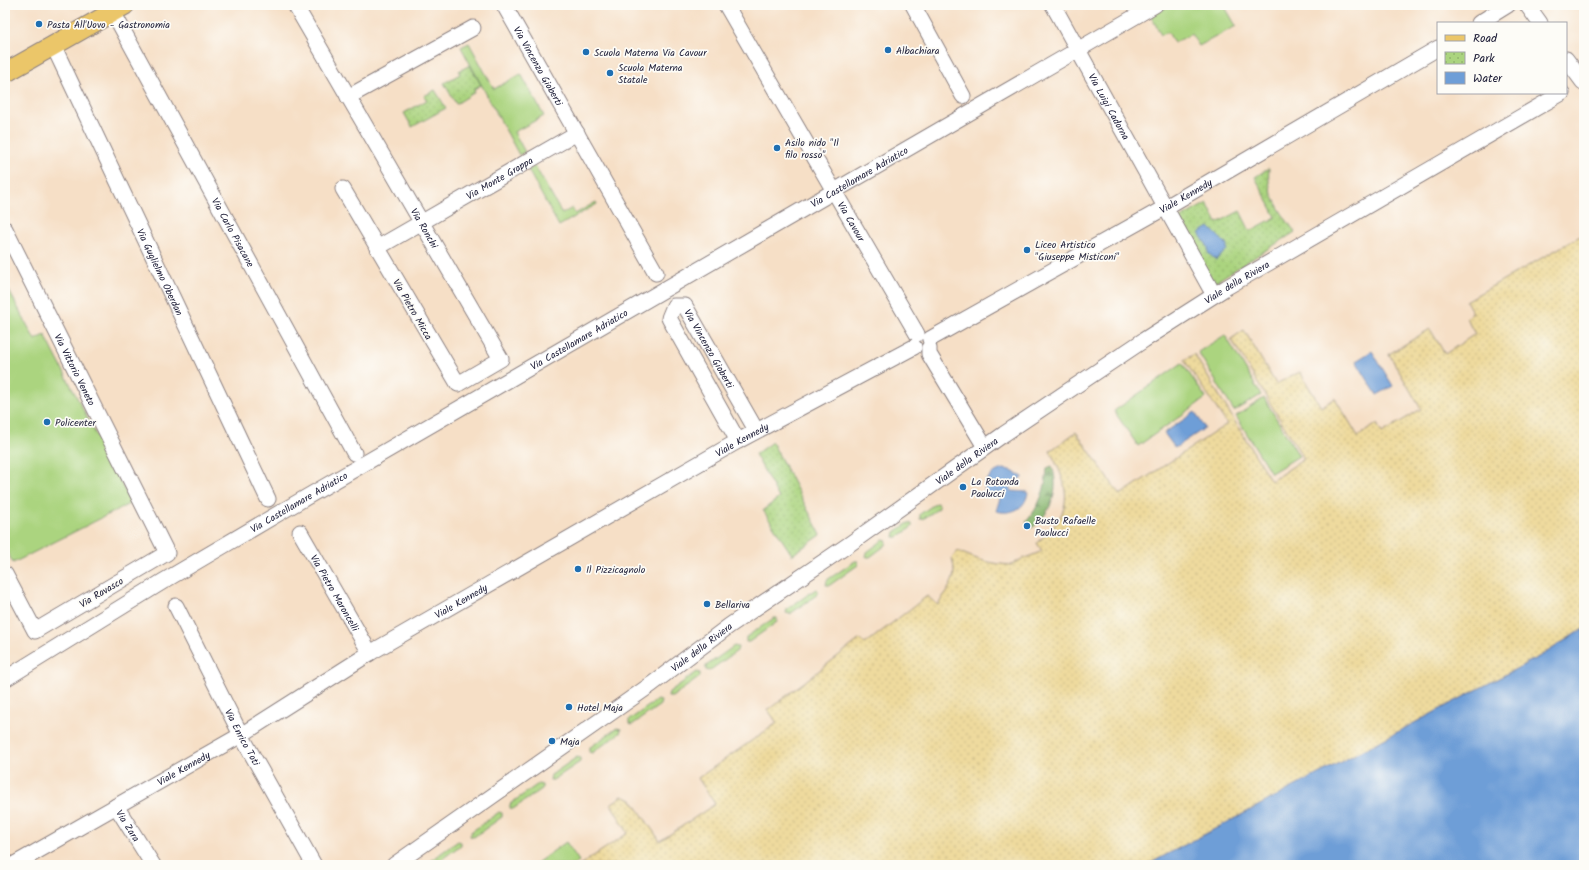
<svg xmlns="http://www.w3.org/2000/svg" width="1589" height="870" viewBox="0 0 1589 870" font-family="Kalam,sans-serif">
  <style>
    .grass { fill: #abd47f; stroke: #667b5d }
    .forest { fill: url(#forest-firs); stroke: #556c54 }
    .sand { fill: url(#sand-dots); stroke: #887e6c }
    .park { fill: url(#park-dots); stroke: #667b5d }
    .water { fill: #6e9ed7; stroke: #486089 }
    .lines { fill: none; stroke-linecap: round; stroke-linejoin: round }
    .minor-casing { stroke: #8c8080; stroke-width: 17 }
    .major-casing { stroke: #8c8080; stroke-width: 21 }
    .minor { stroke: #fff; stroke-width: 15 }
    .major { stroke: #ebc669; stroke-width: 19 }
    .poi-dot { fill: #1f6fb2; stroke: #fdfcf7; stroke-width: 1.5 }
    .labels { text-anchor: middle; stroke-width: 3.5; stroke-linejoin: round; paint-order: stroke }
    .poi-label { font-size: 10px; fill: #22223b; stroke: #fdfcf7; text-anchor: start }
    .street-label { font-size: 10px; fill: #22223b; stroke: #fdfcf7 }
  </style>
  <defs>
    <pattern id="forest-firs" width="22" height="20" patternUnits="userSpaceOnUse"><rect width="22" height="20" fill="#88b66e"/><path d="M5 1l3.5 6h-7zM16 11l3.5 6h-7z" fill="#6f945c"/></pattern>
    <pattern id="sand-dots" width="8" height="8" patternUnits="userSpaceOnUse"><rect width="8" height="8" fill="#eeda9e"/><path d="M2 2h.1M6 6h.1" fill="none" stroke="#ccbb89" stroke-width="1.8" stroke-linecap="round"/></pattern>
    <pattern id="park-dots" width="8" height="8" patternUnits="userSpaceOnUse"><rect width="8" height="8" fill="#abd47f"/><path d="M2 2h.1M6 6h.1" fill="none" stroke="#93b66f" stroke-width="1.8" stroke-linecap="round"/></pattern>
  </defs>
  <rect width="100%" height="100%" fill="#fdfcf7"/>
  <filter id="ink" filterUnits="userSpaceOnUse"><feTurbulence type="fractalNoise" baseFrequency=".025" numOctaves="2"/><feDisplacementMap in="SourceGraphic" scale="8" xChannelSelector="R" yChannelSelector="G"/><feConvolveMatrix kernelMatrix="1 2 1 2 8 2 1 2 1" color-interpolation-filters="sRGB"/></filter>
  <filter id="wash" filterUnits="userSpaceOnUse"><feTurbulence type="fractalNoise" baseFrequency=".012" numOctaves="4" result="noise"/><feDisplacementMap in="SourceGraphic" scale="16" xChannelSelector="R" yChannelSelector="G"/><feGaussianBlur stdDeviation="0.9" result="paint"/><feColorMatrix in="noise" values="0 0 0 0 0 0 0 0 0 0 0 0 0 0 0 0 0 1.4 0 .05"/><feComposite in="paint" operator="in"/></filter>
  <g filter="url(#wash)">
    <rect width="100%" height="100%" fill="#f6dfc6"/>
    <g class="grass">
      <path d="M1170,5H1224L1236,26L1199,46L1191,34L1174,43L1168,32L1161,35L1151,16Z"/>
      <path d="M469,43L494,89L521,74L544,116L514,132L525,152L519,155L461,47Z"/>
      <path d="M535,166L562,214L572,208L575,214L596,202L597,204L559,226L528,170Z"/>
      <path d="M5,283L35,340L45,335L131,503L13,563L5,548Z"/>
      <path d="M1225,335L1261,395L1234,411L1198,352Z"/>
      <path d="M1182,363L1206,398L1138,446L1114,411Z"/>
      <path d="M1264,398L1299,456L1271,473L1236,416Z"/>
      <path d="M936,503L939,504V508L923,519H920V514Z"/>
      <path d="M908,523L912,524V527L898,537H894L895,532Z"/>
      <path d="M883,540L887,541L886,545L870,557H866L867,552Z"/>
      <path d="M855,561H858V565L830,585H826L827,580Z"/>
      <path d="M816,589L818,590V594L790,614L786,613L787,609Z"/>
      <path d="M774,618H777V622L749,642H746V637Z"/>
      <path d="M734,646L738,647L737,651L709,671L706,670V666Z"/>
      <path d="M697,672L700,673V677L672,697H668L669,692Z"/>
      <path d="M657,700L661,701L660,705L632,725L629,724V720Z"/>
      <path d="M617,728L621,729L620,733L592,753L589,752V748Z"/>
      <path d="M577,757L580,758V762L553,780H550L551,775Z"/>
      <path d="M538,784L542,785V789L513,809L510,808V804Z"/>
      <path d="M499,812L502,813V817L474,837L470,836L471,832Z"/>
      <path d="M458,841L461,842V845L434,865H430V861Z"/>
      <path d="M566,842L579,861L574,865H534Z"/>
    </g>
    <path class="forest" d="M1052,466C1060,490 1052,512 1032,528L1026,522C1040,506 1046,488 1047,468Z"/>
    <path class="sand" d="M1584,234V628L1544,654L1147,865H580L628,833L611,804L622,796L632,800L660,841L715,804L698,778L777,723L768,710L860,639L865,644L927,596L938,605C949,586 958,580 952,558L958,551C976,560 992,564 1012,565C1016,560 1035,555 1042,551L1037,543C1044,536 1052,530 1057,522C1074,498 1062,474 1050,451L1076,432L1120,495L1227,424L1184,360L1194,354L1271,481L1304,459L1231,339L1244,330L1276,384L1300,372L1321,407L1335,398L1358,436L1377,424L1382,433L1421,409L1389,354L1430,329L1445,354L1475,334L1466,318L1473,313L1466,301Z"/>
    <g class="park">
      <path d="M470,65L481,85L474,89L475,92L456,104L444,83L460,74L459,71Z"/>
      <path d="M435,90L446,108L412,127L404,113L427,100L424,96Z"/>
      <path d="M1269,168C1266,194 1281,212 1295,232L1212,284L1177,220L1207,203L1217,223L1240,211L1250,231L1276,217L1255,177Z"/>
      <path d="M772,442L821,535L792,555L763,510L779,498L755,454Z"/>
    </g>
    <g class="water">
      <path d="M1209,227L1227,245V250L1216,260L1208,253V247L1199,233Z"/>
      <path d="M1372,351L1393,386L1377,395L1356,361Z"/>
      <path d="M1195,412L1205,428L1175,448L1164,433Z"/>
      <path d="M1003,469L1010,470L1023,477L1009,486L1011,491L1028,492C1026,509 1011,515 996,511L1001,495L999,492L985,497C982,483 990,472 1003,469Z"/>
      <path d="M1584,628V865H1147L1544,654Z"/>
    </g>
  </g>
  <g filter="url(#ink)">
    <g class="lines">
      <defs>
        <g id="minor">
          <path id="s1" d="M295,5L501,359L458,384L343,189"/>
          <path id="s2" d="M504,5L656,273"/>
          <path id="s3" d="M726,5L917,334"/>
          <path d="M913,5L963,96"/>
          <path id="s4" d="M1053,5L1214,295"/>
          <path d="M1527,5L1540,23"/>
          <path id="s5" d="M113,12L354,453"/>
          <path d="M1479,23L1508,5"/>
          <path id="s6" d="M53,45L268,499"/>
          <path d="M1566,59L1583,82"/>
          <path d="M348,97L473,28"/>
          <path id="s7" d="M5,229L167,553L35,631L5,574"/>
          <path id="s8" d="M377,248L577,133"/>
          <path id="s9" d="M930,339L1173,203L1438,48"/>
          <path d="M929,348V354L985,447"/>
          <path id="s10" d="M738,441L669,318L674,306H685L756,430"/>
          <path id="s11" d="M300,532L370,653"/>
          <path id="s12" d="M176,606L241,735L314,865"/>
          <path id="s13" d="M5,679L162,582L286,509L1155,5"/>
          <path id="s14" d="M116,806L153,865"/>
          <path id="s15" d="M13,865L241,735L370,653L738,441L914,347"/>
          <path id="s16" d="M394,865L652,684L729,626L851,543L1004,434L1144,340L1227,287L1562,93"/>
        </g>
        <path id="major" d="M5,73L125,5"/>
      </defs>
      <use href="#minor" class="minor-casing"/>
      <use href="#major" class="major-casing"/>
      <use href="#minor" class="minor"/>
      <use href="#major" class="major"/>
    </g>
  </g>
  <g class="poi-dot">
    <circle cx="39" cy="24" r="4"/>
    <circle cx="888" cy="50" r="4"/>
    <circle cx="586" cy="52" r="4"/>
    <circle cx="610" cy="73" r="4"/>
    <circle cx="777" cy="148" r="4"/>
    <circle cx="1027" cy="250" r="4"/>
    <circle cx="47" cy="422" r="4"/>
    <circle cx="963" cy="487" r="4"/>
    <circle cx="1027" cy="526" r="4"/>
    <circle cx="578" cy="569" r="4"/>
    <circle cx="707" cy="604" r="4"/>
    <circle cx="569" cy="707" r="4"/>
    <circle cx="552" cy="741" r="4"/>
  </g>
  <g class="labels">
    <g class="poi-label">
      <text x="47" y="28">Pasta All'Uovo - Gastronomia</text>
      <text x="896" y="54">Albachiara</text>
      <text x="594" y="56">Scuola Materna Via Cavour</text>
      <text x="618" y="71">Scuola Materna<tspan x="618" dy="12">Statale</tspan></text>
      <text x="785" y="146">Asilo nido "Il<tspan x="785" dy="12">filo rosso"</tspan></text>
      <text x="1035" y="248">Liceo Artistico<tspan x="1035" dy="12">"Giuseppe Misticoni"</tspan></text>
      <text x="55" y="426">Policenter</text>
      <text x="971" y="485">La Rotonda<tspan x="971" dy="12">Paolucci</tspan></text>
      <text x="1035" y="524">Busto Rafaelle<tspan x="1035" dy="12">Paolucci</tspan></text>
      <text x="586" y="573">Il Pizzicagnolo</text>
      <text x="715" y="608">Bellariva</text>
      <text x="577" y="711">Hotel Maja</text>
      <text x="560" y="745">Maja</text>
    </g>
    <g class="street-label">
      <text dy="4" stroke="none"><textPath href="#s2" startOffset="70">Via Vincenzo Gioberti</textPath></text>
      <text dy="4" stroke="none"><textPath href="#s4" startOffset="116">Via Luigi Cadorna</textPath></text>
      <text dy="4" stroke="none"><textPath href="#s13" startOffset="991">Via Castellamare Adriatico</textPath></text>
      <text dy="4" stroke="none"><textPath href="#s8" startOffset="141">Via Monte Grappa</textPath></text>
      <text dy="4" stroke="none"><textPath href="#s9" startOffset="293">Viale Kennedy</textPath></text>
      <text dy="4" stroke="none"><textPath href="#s3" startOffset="250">Via Cavour</textPath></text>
      <text dy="4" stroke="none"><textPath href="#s1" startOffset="258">Via Ronchi</textPath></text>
      <text dy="4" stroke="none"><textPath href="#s5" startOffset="251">Via Carlo Pisacane</textPath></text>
      <text dy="4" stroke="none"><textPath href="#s6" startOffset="251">Via Guglielmo Oberdan</textPath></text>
      <text dy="4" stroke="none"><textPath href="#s16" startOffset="1025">Viale della Riviera</textPath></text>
      <text transform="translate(413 309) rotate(60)" y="4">Via Pietro Micca</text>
      <text dy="4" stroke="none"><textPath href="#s13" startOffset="667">Via Castellamare Adriatico</textPath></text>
      <text dy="4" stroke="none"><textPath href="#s10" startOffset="214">Via Vincenzo Gioberti</textPath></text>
      <text dy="4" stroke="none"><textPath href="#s7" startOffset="157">Via Vittorio Veneto</textPath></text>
      <text dy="4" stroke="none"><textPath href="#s15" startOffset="844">Viale Kennedy</textPath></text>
      <text dy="4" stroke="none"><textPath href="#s16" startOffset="701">Viale della Riviera</textPath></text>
      <text dy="4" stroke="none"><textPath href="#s13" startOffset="343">Via Castellamare Adriatico</textPath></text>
      <text transform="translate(101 592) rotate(-31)" y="4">Via Ravasco</text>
      <text dy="4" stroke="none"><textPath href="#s11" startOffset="70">Via Pietro Maroncelli</textPath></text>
      <text dy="4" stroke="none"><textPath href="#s15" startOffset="520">Viale Kennedy</textPath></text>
      <text dy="4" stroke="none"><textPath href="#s16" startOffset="377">Viale della Riviera</textPath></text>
      <text dy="4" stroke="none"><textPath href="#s12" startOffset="147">Via Enrico Toti</textPath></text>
      <text dy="4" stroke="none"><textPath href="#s15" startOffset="196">Viale Kennedy</textPath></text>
      <text dy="4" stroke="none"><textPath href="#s14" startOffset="23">Via Zara</textPath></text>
    </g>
  </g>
  <rect width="1589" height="870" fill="none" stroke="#fdfcf7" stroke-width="20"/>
  <rect x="1437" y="22" width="130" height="72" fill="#fdfcf7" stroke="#a5a5ac"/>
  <rect x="1445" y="35" width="20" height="6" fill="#ebc669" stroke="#a5a5ac"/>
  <text x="1473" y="42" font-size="12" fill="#22223b">Road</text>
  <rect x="1445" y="52" width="20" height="12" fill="url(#park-dots)" stroke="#a5a5ac"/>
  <text x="1473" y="62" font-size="12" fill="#22223b">Park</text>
  <rect x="1445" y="72" width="20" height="12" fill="#6e9ed7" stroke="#a5a5ac"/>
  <text x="1473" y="82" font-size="12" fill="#22223b">Water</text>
</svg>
